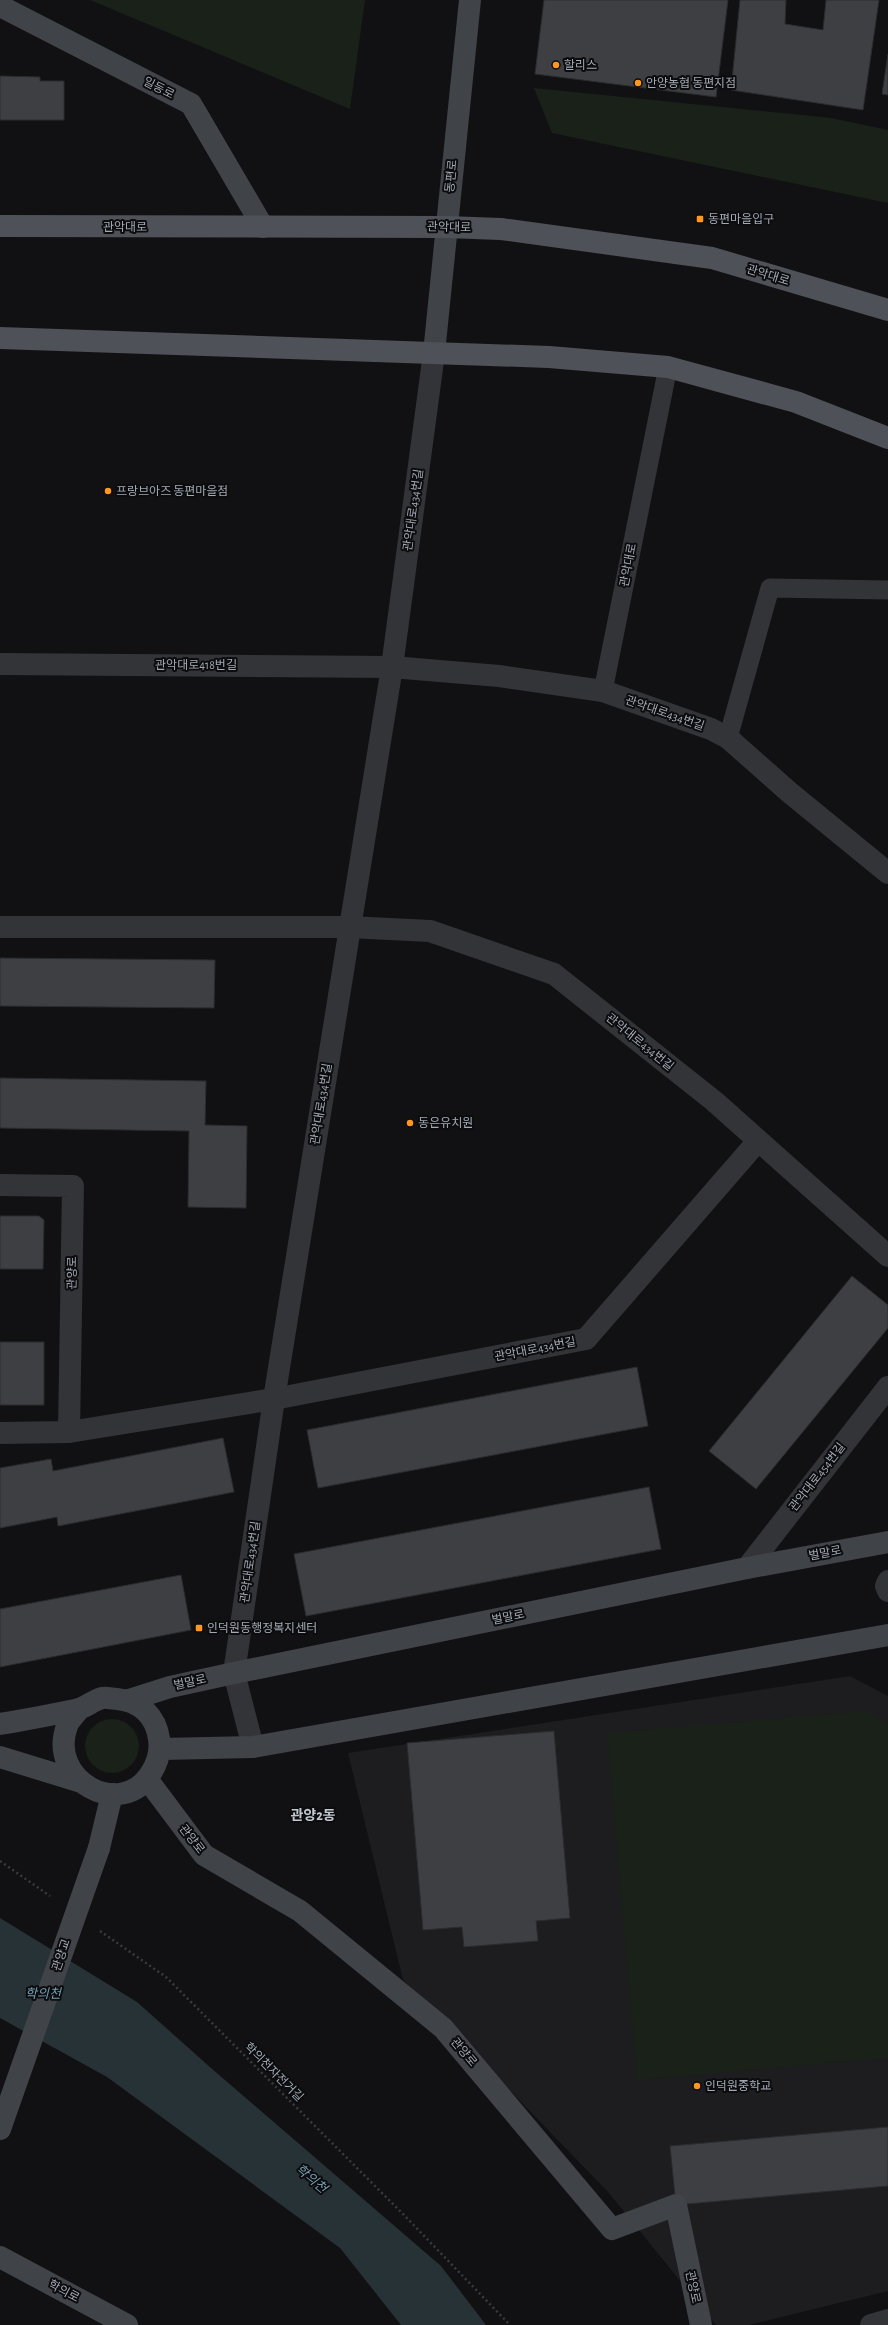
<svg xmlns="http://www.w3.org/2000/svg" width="888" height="2325" viewBox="0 0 888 2325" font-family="'Alegreya Sans','Noto Sans KR',sans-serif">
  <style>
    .built { fill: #1d1d20 }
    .green { fill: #192119 }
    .water { fill: #273237 }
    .building { fill: #3d3f43; stroke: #2b2c2f }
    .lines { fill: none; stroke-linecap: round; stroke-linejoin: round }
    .path { stroke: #383b3f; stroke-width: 2.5; stroke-dasharray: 2 3; stroke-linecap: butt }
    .lane { stroke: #323438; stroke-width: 19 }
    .street { stroke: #323438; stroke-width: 22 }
    .secondary { stroke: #404348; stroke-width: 22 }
    .primary { stroke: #4e5157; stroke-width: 22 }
    .secondary-bridge { stroke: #404348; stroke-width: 22 }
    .poi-dot { fill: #fc9720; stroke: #0c0c0e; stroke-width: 1.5 }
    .labels { text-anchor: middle; stroke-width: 4; stroke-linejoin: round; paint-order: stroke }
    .poi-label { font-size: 12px; fill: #a2aab4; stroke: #0c0c0e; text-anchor: start }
    .street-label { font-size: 12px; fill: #a2aab4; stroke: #0c0c0e }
    .water-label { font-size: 13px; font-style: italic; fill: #769db2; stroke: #0c0c0e }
    .quarter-label { font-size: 14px; font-weight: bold; fill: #c3c8d0; stroke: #0c0c0e }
  </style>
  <rect width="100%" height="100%" fill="#111113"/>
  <path class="built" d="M850,1676L888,1696V2291L749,2325H716L608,2192L403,1980L348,1753Z"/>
  <g class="green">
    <path d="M90,0H365L350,109Z"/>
    <path d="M534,88L831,118L888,130V203L552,133Z"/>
    <path d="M866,1711L888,1724V2058L637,2080L607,1733Z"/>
    <circle cx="112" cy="1746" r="27"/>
  </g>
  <path class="water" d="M0,1918L137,2002L211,2068L441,2266L486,2325H401L340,2248L107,2077L0,2018Z"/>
  <g class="building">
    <path d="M544,0H728L716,97L535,74Z"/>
    <path d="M740,0H786L785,24L823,30L826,0H879L863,110L731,90Z"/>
    <path d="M888,54V95L882,94Z"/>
    <path d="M0,76L40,77V81H64V120H0Z"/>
    <path d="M0,958L215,960L214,1008L0,1006Z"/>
    <path d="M0,1078L206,1081L205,1125L247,1126L246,1208L188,1207L189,1131L0,1128Z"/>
    <path d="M0,1216H39L44,1220L43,1269H0Z"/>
    <path d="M852,1276L888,1305V1328L756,1489L709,1451Z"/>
    <rect x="0" y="1342" width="44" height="63"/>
    <path d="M637,1367L648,1426L318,1488L307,1430Z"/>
    <path d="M223,1438L234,1492L58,1526L57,1517L0,1528V1468L51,1459L53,1471Z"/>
    <path d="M649,1487L661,1549L306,1616L294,1554Z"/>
    <path d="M181,1575L191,1630L0,1667V1609Z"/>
    <path d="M554,1731L570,1918L536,1921L538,1941L464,1947L462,1927L423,1930L407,1743Z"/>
    <path d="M888,2127V2186L676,2205L670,2146Z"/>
  </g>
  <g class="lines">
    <g class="path">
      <path d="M0,1861L50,1896"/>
      <path d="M100,1931L166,1977L403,2214L510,2325"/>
    </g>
    <g class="lane">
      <path d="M603,691L668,367"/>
      <path d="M728,738L770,588L888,590"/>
    </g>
    <g class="street">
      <path d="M0,664L392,667L499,676L603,691L711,729L728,738L789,792L888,873"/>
      <path d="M0,927H349L430,931L554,974L714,1101L888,1256"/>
      <path d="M0,1185L73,1186L69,1432"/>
      <path d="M0,1433L69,1432L274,1399L586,1339L758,1141"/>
      <path d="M747,1568L888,1387"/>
      <path d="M888,1581L886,1586L888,1591"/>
      <path d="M253,1747L234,1673L274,1399L392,667L434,353"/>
      <path d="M871,2325L888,2320"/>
    </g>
    <g class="secondary">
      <path d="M0,6L191,104L263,227"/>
      <path d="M434,353L470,0"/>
      <path d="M129,1700L170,1687L234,1673L747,1568L888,1542"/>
      <path d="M0,1724C25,1720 50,1715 75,1710C85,1708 92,1701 102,1698C106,1697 113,1699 117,1699C140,1701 156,1716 159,1739C161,1752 158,1762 151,1773C121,1821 47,1780 67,1726C69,1720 76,1714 79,1709"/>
      <path d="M161,1749L253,1747L888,1635"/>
      <path d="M0,1757L78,1781"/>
      <path d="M147,1779L204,1855L300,1911L443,2028L612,2229L676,2205L701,2325"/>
      <path d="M99,1848L112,1794"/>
      <path d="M0,2257L127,2325"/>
    </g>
    <g class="primary">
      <path d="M0,226L446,227L501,229L712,258L888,310"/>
      <path d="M0,338L549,357L668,367L796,402L888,438"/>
    </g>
    <path class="secondary-bridge" d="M0,2129L99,1848"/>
  </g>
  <g class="poi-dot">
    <circle cx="556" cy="65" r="4"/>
    <circle cx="638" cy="83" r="4"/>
    <rect x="696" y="215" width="8" height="8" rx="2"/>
    <circle cx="108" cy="491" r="4"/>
    <circle cx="410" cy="1123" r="4"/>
    <rect x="195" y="1624" width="8" height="8" rx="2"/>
    <circle cx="697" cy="2086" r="4"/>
  </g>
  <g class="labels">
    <g class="poi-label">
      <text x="564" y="69">할리스</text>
      <text x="646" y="87">안양농협 동편지점</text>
      <text x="708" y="223">동편마을입구</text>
      <text x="116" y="495">프랑브아즈 동편마을점</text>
      <text x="418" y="1127">동은유치원</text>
      <text x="207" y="1632">인덕원동행정복지센터</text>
      <text x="705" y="2090">인덕원중학교</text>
    </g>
    <g class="street-label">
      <text transform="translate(159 88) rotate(27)" y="4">일동로</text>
      <text transform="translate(451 176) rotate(-84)" y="4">동편로</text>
      <text x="125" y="231">관악대로</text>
      <text transform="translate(449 227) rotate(1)" y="4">관악대로</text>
      <text transform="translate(768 275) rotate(17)" y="4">관악대로</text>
      <text transform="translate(413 510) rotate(-82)" y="4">관악대로434번길</text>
      <text transform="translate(628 565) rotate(-79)" y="4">관악대로</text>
      <text x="196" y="669">관악대로418번길</text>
      <text transform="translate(665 713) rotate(19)" y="4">관악대로434번길</text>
      <text transform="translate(640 1042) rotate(39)" y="4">관악대로434번길</text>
      <text transform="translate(321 1104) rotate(-81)" y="4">관악대로434번길</text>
      <text transform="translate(72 1273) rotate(-89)" y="4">관양로</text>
      <text transform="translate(535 1349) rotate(-11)" y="4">관악대로434번길</text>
      <text transform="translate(817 1477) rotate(-52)" y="4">관악대로454번길</text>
      <text transform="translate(825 1553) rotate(-11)" y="4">벌말로</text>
      <text transform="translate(250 1562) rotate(-82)" y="4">관악대로434번길</text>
      <text transform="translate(508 1617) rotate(-12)" y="4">벌말로</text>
      <text transform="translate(190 1682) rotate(-13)" y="4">벌말로</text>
      <text transform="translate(192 1839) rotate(52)" y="4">관양로</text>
      <text transform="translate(61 1955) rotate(-71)" y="4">관양교</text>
      <text transform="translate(464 2052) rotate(50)" y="4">관양로</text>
      <text transform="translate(274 2072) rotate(45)" y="4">학의천자전거길</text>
      <text transform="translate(693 2287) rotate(78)" y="4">관양로</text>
      <text transform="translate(64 2291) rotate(28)" y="4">학의로</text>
    </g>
    <g class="water-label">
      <text x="43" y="1998">학의천</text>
      <text transform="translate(312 2178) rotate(40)" y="5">학의천</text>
    </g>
    <g class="quarter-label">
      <text x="313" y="1820">관양2동</text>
    </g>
  </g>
</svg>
